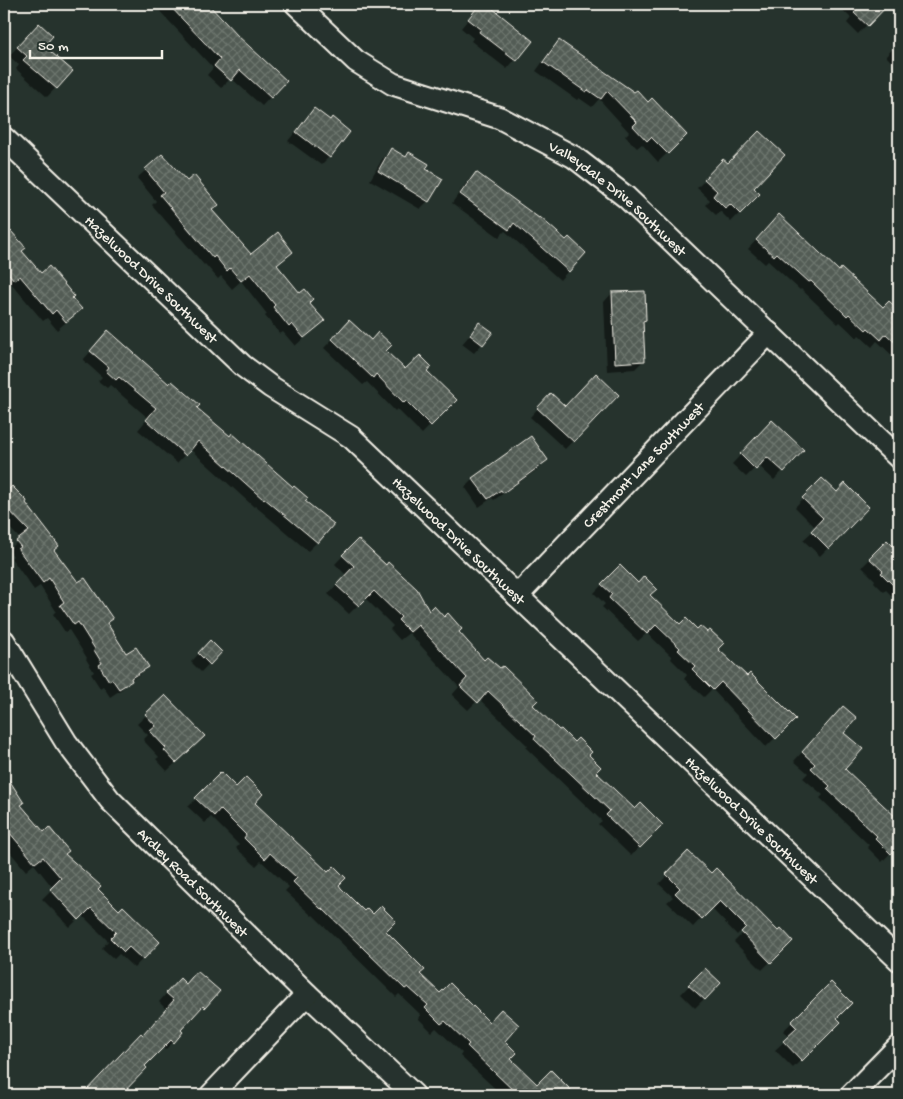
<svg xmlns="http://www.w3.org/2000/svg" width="903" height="1099" viewBox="0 0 903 1099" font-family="'Gochi Hand',sans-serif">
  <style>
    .shadow { fill: #0007 }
    .building { fill: url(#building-cross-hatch); stroke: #f4f1e8 }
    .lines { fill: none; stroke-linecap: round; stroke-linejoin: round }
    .minor-casing { stroke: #f4f1e8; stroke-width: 25 }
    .minor { stroke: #26332d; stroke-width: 21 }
    .labels { text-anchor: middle; stroke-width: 5; stroke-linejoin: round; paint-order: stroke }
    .street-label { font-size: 15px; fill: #f4f1e8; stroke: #26332d }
  </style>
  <defs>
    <pattern id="building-cross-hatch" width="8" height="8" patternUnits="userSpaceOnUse" patternTransform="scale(1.25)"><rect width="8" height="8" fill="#525c55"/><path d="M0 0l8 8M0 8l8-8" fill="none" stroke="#6c746d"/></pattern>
  </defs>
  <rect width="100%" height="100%" fill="#26332d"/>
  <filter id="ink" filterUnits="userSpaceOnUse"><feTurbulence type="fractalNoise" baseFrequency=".02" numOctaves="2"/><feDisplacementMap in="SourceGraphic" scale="10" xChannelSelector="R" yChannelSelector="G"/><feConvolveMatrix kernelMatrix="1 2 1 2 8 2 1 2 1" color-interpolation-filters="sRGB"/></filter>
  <g filter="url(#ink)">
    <g class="shadow">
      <path d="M153,4H203L285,81L262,106L231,78L221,88L207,75L213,68Z"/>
      <path d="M481,4H485L531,41L507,69L471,41L473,38L461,28Z"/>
      <path d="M836,4H887L858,34L847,23L851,18Z"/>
      <path d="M30,33L71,72L47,97L16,69L19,65L9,56Z"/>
      <path d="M559,41L648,103L686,135L658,162L642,144L637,148L625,136L629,132L599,99L592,107L579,98L577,100L536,71L551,50Z"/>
      <path d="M899,42V70L886,56Z"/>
      <path d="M314,109L329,157L321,165L288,141Z"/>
      <path d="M392,150L405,158L409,153L424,169L428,201L420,209L370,180L383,158Z"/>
      <path d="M162,156L251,256L283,260L276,266L323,321L295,346L283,332L280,334L265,316L267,314L241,281L232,289L221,276L218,279L205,264L204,265L152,205L156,201L137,178Z"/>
      <path d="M724,161L758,194L731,222L720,211L716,215L705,205L710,200L697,188Z"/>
      <path d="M476,174L568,271L560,280L505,231L499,237L452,203L467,182Z"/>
      <path d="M771,224L839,273L883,309L889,302L899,312V362L877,341L872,347L859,335L857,338L840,322L838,324L801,289L800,290L768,261L765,264L748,249Z"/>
      <path d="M4,233L41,275L71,298L72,317L57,330L47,318L43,321L11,283L5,288L4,286Z"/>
      <path d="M612,293L645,320L642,323L643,361L635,369L607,371L604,302Z"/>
      <path d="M480,323L482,344L474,353L462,344Z"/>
      <path d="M341,330L371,341L405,371H426L455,400L422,434L397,409L395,411L367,382L363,385L324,348Z"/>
      <path d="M100,341L196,408L332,524L317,542L308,551L255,506L254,507L190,449L177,463L138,430L148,418L110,385L107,388L98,381L102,377L83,360Z"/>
      <path d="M617,395L565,449L530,417L543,403L565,408Z"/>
      <path d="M764,430L803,450L774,480L758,465L746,477L732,464Z"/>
      <path d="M546,460L538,469L494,500L492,498L479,507L465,487L473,479Z"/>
      <path d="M822,479L837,494L868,507L820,556L803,540L816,528L795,507Z"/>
      <path d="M4,491L24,503L53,551L78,584L112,619L107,624L125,655L147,666L139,675L130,680L122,689L110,697L103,686L100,688L91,674L94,672L86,659L87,658L69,630L65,632L53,614L56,611L40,586L34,590L11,558L13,556L9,550L20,539L4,522Z"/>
      <path d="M358,540L429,613L457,632L484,662L559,732L587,755L595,772L635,811L661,825L631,856L598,824L602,821L526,748L528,746L479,699L468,710L452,695L459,687L409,633L400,640L390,629L393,626L365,598L349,614L328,594L346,575L335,564Z"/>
      <path d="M887,542L899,554V603L886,590L884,592L874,582L875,580L862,567Z"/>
      <path d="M620,566L680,626L716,649L794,719L766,747L712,689L704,697L684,679L687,675L671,659L672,657L647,633L638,641L602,607L605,604L594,593Z"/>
      <path d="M210,642L220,652L201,672L191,662Z"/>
      <path d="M165,697L195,745L167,771L156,759L159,757L143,740L148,735L137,724Z"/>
      <path d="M835,716L843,733V769L899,822V844L882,862L867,847L869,845L820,798L823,795L803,778L808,773L794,761Z"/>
      <path d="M4,774L23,803L20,806L63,854L119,912L159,942L134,968L119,954L114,959L102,948L108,941L82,915L70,927L42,899L53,888L34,864L26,871L5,846L7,844L4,839Z"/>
      <path d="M221,774L385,931L419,974L440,994L503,1041L510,1059L537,1086L551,1072L574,1095H502L460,1056L462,1053L436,1028L432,1032L418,1018L421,1015L399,994L396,997L313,915L312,916L285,891L289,887L261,861L256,866L236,848L239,845L211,817L205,823L188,807Z"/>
      <path d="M688,853L777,933L791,941L762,970L734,942L747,929L745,927L737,935L711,908L693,927L667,902L673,897L659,884Z"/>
      <path d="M705,969L720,983L695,1008L681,994Z"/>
      <path d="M831,984L835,1018L839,1022L793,1068L775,1050L789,1037L783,1031Z"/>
      <path d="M185,985L218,991L179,1031L173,1042L165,1050L162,1047L143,1066L145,1068L119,1095H83L142,1036L166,1009L159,1002L171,988Z"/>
    </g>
    <g class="building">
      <path d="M168,4H208L238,36L287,81L271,98L240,70L231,81L214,66L220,59Z"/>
      <path d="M480,4H487L533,41L517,61L479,32L481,29L468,19Z"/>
      <path d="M863,4H889L868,26L854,13Z"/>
      <path d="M39,23L53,36L44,46L73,71L57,89L23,60L27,56L17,47Z"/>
      <path d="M559,40L634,92L637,90L648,102L652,98L687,135L668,154L651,137L647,141L633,126L637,122L607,91L601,99L588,90L586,92L543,62Z"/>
      <path d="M314,108L330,120L332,117L350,132L330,158L296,132Z"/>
      <path d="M759,131L785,155L754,188L760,194L740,214L730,204L725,208L713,196L717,191L704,179L723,159L728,163Z"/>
      <path d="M391,148L406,157L409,152L429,164L426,169L443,179L429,202L378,171Z"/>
      <path d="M162,154L187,181L194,175L219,205L212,210L251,254L278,232L293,252L277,265L300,293L305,289L313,299L309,303L325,321L304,338L292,324L289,327L273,307L275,305L250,274L241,281L230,268L227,271L215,256L213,258L160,195L164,192L145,169Z"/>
      <path d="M476,172L539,218L540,217L566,240L569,237L586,253L569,272L514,223L509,230L460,194Z"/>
      <path d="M779,214L839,271L841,268L883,307L889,301L899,310V346L886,334L881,340L868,328L866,330L849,314L847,316L811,281L809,282L777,253L774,256L756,240Z"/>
      <path d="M11,231L26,248L22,251L41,273L49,266L74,296L72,298L82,309L66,322L56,310L52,314L20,276L14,280L4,268V238Z"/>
      <path d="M645,291L646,320L643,321L645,361L615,363L612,292Z"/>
      <path d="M349,320L371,340L378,332L392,345L386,351L405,369L420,355L432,367L427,371L457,400L431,426L406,401L404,403L376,374L373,378L332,339Z"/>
      <path d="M479,322L493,332L483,345L470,335Z"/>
      <path d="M108,330L169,384L172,381L200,405L197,408L230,436L232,433L293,487L294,486L308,498L305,501L334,524L318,543L264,498L263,499L198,441L186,456L146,420L156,408L119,377L116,380L106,371L109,367L90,351Z"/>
      <path d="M596,373L619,395L574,442L537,408L551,393L565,406Z"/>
      <path d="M772,420L804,450L784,472L767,457L756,470L740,454Z"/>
      <path d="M531,436L548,460L503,493L501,490L488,499L472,478Z"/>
      <path d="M822,478L837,492L845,483L869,507L829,549L811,531L823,518L802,498Z"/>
      <path d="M12,486L27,501L26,503L59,546L54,550L78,582L85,578L113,619L107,623L126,653L136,647L149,667L131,678L132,681L119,689L112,679L109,681L99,665L102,663L94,650L95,649L78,622L74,625L60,605L64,602L49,578L43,583L18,549L21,547L16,541L29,531L4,505V494Z"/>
      <path d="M358,539L386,565L388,562L417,589L429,611L434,606L444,617L448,613L462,629L459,632L484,660L487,657L500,668L503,666L538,700L533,705L559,730L561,729L574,742L578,738L592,752L589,755L601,767L596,772L635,809L641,803L663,825L640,848L606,815L610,811L534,739L536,736L488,691L478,703L460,686L467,678L418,625L410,632L398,620L401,617L374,591L359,606L336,585L354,566L342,555Z"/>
      <path d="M887,540L899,552V591L881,573L883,571L869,558Z"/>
      <path d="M620,565L638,583L644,576L657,589L650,595L680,624L686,618L697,629L700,626L707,632L710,630L724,643L718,649L747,676L750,673L796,719L776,739L721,682L713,690L692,669L695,666L678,650L680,648L656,625L647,634L609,598L612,594L601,584Z"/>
      <path d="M210,640L222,652L210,665L198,653Z"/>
      <path d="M165,695L205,736L176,763L164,750L166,748L150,731L156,726L145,714Z"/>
      <path d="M843,706L857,718L844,733L863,749L845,769L899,820V846L891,854L875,838L877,836L827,789L830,786L811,768L815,764L802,752Z"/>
      <path d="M4,772L24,803L21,805L44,832L49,827L69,851L65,854L101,886L98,889L119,910L123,906L160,942L143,960L129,947L124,952L110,938L116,932L91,908L79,920L50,889L61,878L43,857L35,863L4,826Z"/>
      <path d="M221,772L236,787L246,777L263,794L255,803L328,872L334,866L346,878L339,885L341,888L364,911L367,908L373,914L381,906L396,921L386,931L425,970L420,974L440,993L450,983L489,1022L501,1009L519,1025L505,1041L517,1053L511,1059L537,1084L551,1070L576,1095H518L467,1046L469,1044L445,1021L441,1024L425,1008L428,1005L408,987L405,989L322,908L321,909L293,882L297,878L270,853L265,859L244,838L246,835L220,809L214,816L195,798Z"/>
      <path d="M688,851L711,873L716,868L778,931L781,928L793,941L771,963L741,932L746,927L720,901L702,919L675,893L680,888L666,874Z"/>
      <path d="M705,968L721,983L705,1000L688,985Z"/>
      <path d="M197,971L220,991L205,1008L203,1006L181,1030L183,1032L174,1043L171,1040L145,1066L147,1068L121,1095H82L141,1033L143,1035L174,1000L166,993L180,978L186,984Z"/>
      <path d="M831,982L852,1003L837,1018L841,1022L802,1061L783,1041L797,1028L791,1022Z"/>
    </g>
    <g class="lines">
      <defs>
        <g id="minor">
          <path id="s1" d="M296,4L356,61L393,84L500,118L574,157L626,197L899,458"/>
          <path id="s2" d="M4,138L243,366L271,387L351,437L899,960"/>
          <path id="s3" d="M517,596L769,333"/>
          <path id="s4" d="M4,641L66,742L110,800L307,994L414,1095"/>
          <path d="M211,1095L307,994"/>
          <path d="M851,1095L899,1046"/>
        </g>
      </defs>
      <use href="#minor" class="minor-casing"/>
      <use href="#minor" class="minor"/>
    </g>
  </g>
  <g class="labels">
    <g class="street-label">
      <text dy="5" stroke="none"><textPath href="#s1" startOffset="382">Valleydale Drive Southwest</textPath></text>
      <text dy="5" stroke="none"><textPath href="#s2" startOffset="204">Hazelwood Drive Southwest</textPath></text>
      <text dy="5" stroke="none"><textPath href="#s3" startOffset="182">Crestmont Lane Southwest</textPath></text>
      <text dy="5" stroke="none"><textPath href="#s2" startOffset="609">Hazelwood Drive Southwest</textPath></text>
      <text dy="5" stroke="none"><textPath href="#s2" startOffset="1014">Hazelwood Drive Southwest</textPath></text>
      <text dy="5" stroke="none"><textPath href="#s4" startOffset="308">Ardley Road Southwest</textPath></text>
    </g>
  </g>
  <rect width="903" height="1099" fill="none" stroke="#26332d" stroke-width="20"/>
  <rect x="10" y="10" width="883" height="1079" fill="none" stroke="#f4f1e8" stroke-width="2" filter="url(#ink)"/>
  <path d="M30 50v8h132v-8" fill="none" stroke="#f4f1e8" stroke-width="2.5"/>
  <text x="38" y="50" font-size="15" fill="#f4f1e8" stroke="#26332d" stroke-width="4" paint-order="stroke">50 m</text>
</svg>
